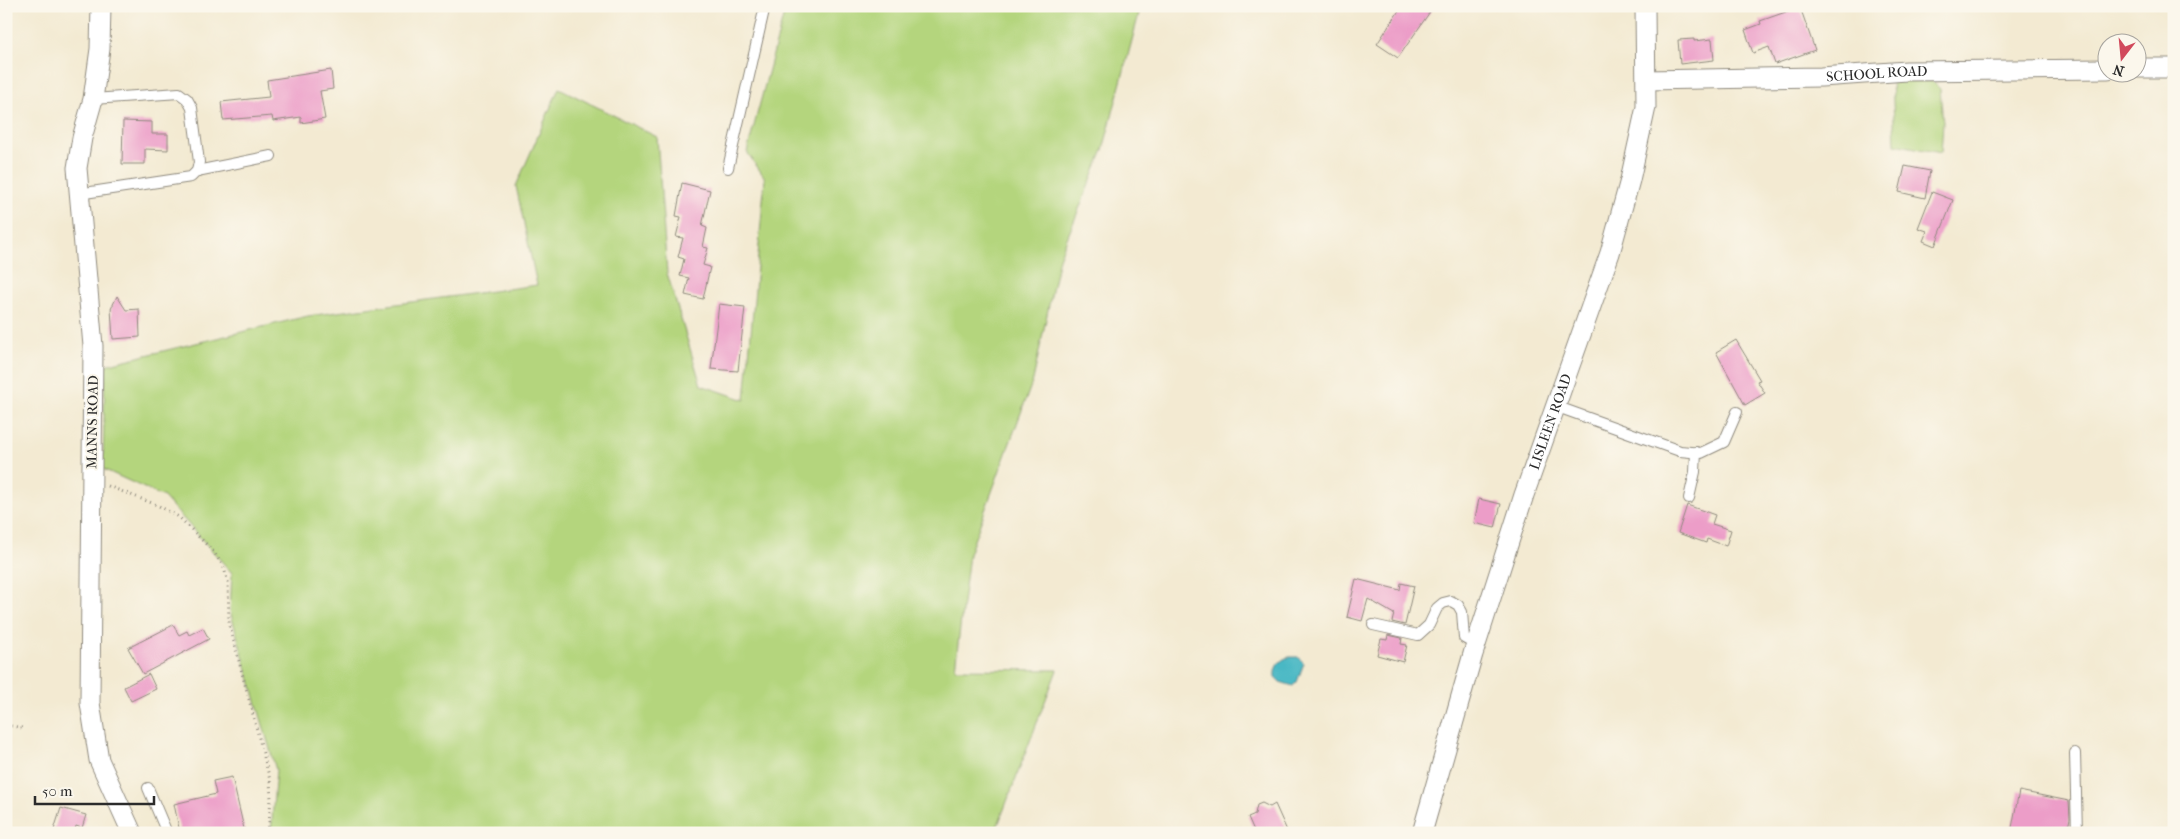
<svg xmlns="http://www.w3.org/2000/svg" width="2180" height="839" viewBox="0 0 2180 839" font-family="'IM FELL French Canon',serif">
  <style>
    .green { fill: #b4d57d; stroke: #708054 }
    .water { fill: #4ab8c4; stroke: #3a7278 }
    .building { fill: #ec9dc8 }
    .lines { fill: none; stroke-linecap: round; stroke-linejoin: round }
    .service-casing { stroke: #8f8a7e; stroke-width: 12 }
    .minor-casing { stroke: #8f8a7e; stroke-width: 21 }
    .path { stroke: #8f8a7e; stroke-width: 3; stroke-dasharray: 1 4; stroke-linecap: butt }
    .service { stroke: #fff; stroke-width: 10 }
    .minor { stroke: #fff; stroke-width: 19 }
    .labels { text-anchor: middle; stroke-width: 4; stroke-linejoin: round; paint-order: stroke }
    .street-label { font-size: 14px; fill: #2b2b2b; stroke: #fbf7ec }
  </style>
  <rect width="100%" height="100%" fill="#fbf7ec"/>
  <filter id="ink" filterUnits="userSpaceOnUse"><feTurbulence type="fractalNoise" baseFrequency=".02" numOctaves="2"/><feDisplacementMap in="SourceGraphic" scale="10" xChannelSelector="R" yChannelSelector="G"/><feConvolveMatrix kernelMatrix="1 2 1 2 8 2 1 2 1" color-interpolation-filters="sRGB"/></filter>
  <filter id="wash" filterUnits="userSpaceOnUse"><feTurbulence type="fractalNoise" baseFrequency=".0096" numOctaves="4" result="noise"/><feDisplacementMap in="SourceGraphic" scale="20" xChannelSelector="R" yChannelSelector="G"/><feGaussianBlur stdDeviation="1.12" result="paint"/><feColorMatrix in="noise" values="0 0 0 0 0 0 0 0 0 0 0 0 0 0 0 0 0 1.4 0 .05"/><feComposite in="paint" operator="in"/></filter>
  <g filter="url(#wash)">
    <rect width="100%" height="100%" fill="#f3ead2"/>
    <g class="green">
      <path d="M786,6H1141L1103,150L1059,258L1033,380L969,554L955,669L1057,670L995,833H271L276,770L230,611L232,573L164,497L103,469L105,365L308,316L537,285L516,186L559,88L657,137L667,273L701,385L745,400L765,178L747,152Z"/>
      <path d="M1892,80L1932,81L1940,89L1943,123L1941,153L1895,144Z"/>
    </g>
    <path class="water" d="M1289,657H1298L1304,663L1297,682L1293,686L1280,682L1275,677C1274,667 1279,660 1289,657Z"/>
    <g id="blocks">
      <g class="building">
        <path d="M1402,6H1434L1398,58L1377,44Z"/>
        <path d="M1800,7L1815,50L1775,64L1769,47L1753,53L1745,30L1761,24L1760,21Z"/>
        <path d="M1694,39V41L1712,39L1714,60L1680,64L1678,40Z"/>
        <path d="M331,70L333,89L320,91L325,119L301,123V117L273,121L272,116L223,120L221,102L269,97L267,80Z"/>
        <path d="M123,121L152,122V134H168V150L145,149V164H122Z"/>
        <path d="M1905,166L1930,171L1925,198L1899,192Z"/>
        <path d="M682,183L710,190L702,226L707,228L703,247L708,248L703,265L710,267L703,299L685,295L689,278L680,276L684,259L678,257L683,238L676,237L681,217L676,216Z"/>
        <path d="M1932,192L1953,200L1935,246L1923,241L1927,231L1918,228Z"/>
        <path d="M117,296L126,310L139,309L140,337L113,339L111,309Z"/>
        <path d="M719,304L745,307L738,371L711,369Z"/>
        <path d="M1736,340L1760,380L1757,381L1765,393L1745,405L1716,352Z"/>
        <path d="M1479,499L1501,504L1495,528L1474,523Z"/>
        <path d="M1687,505L1715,515L1712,524L1731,530L1726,546L1707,539L1706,543L1678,533Z"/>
        <path d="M1356,579L1400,590L1401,583L1414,586L1405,625L1392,622L1394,614L1368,599L1362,621L1347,617Z"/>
        <path d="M173,625L179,635L187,631L189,635L203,628L209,639L143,674L128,648Z"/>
        <path d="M1388,635L1402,638L1401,644L1407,645L1403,662L1377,655L1381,639L1387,640Z"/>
        <path d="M149,674L156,689L131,701L124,687Z"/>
        <path d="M232,777L245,833H180L174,804L216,794L213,781Z"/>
        <path d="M2019,791L2069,801L2070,818L2067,833H2011Z"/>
        <path d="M1262,803L1270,807L1275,804L1288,833H1255L1248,817L1255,814L1257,805Z"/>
        <path d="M61,808L86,815L82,828L76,826L74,833H53Z"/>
      </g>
    </g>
  </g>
  <g filter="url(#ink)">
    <use href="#blocks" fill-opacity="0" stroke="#8f8a7e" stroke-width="1"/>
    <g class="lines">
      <defs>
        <g id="service">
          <path d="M728,168L765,6"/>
          <path d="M197,171L271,156"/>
          <path d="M78,194L191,177L197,171L199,162L192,108L187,99L179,93L93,99"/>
          <path d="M1555,406L1680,451L1701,453L1724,442L1737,412"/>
          <path d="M1689,498L1695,472L1696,452"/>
          <path d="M1373,625L1418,635L1429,625L1437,608L1443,603L1451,601L1458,605L1462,612L1464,638L1476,645"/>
          <path d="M2075,753L2077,833"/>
          <path d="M148,788L167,833"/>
        </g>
        <g id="minor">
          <path d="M101,6L100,49L93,99L82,138L77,168L93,346L90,703L99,760L132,833"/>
          <path d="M2138,68H2174"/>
          <path id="s1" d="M1647,80L1821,77L1907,71L2108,69"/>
          <path id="s2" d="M1422,833L1473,654L1524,495L1610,253L1630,180L1646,107L1645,6"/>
        </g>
      </defs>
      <use href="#service" class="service-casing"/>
      <use href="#minor" class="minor-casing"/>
      <g class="path">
        <path d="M108,486L157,505L179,517L214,552L224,568L228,582L229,623L270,780L271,799L268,833"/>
        <path d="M6,725L22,728"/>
      </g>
      <use href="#service" class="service"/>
      <use href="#minor" class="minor"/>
    </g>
  </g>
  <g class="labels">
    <g class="street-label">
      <text dy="5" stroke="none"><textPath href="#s1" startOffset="230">SCHOOL ROAD</textPath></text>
      <text transform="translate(92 422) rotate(-89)" y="5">MANNS ROAD</text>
      <text dy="5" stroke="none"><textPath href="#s2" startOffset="431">LISLEEN ROAD</textPath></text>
    </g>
  </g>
  <rect width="2180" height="839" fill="none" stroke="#fbf7ec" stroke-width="25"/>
  <g transform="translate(2122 58) rotate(196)"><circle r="24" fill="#fbf7ec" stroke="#a8a59f"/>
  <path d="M0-4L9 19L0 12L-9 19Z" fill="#d1495b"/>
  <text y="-8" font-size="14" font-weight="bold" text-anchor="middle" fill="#2b2b2b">N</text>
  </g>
  <path d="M35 796v8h119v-8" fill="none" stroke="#2b2b2b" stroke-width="2.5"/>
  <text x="42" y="796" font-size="15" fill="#2b2b2b" stroke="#fbf7ec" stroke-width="4" paint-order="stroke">50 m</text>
</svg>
